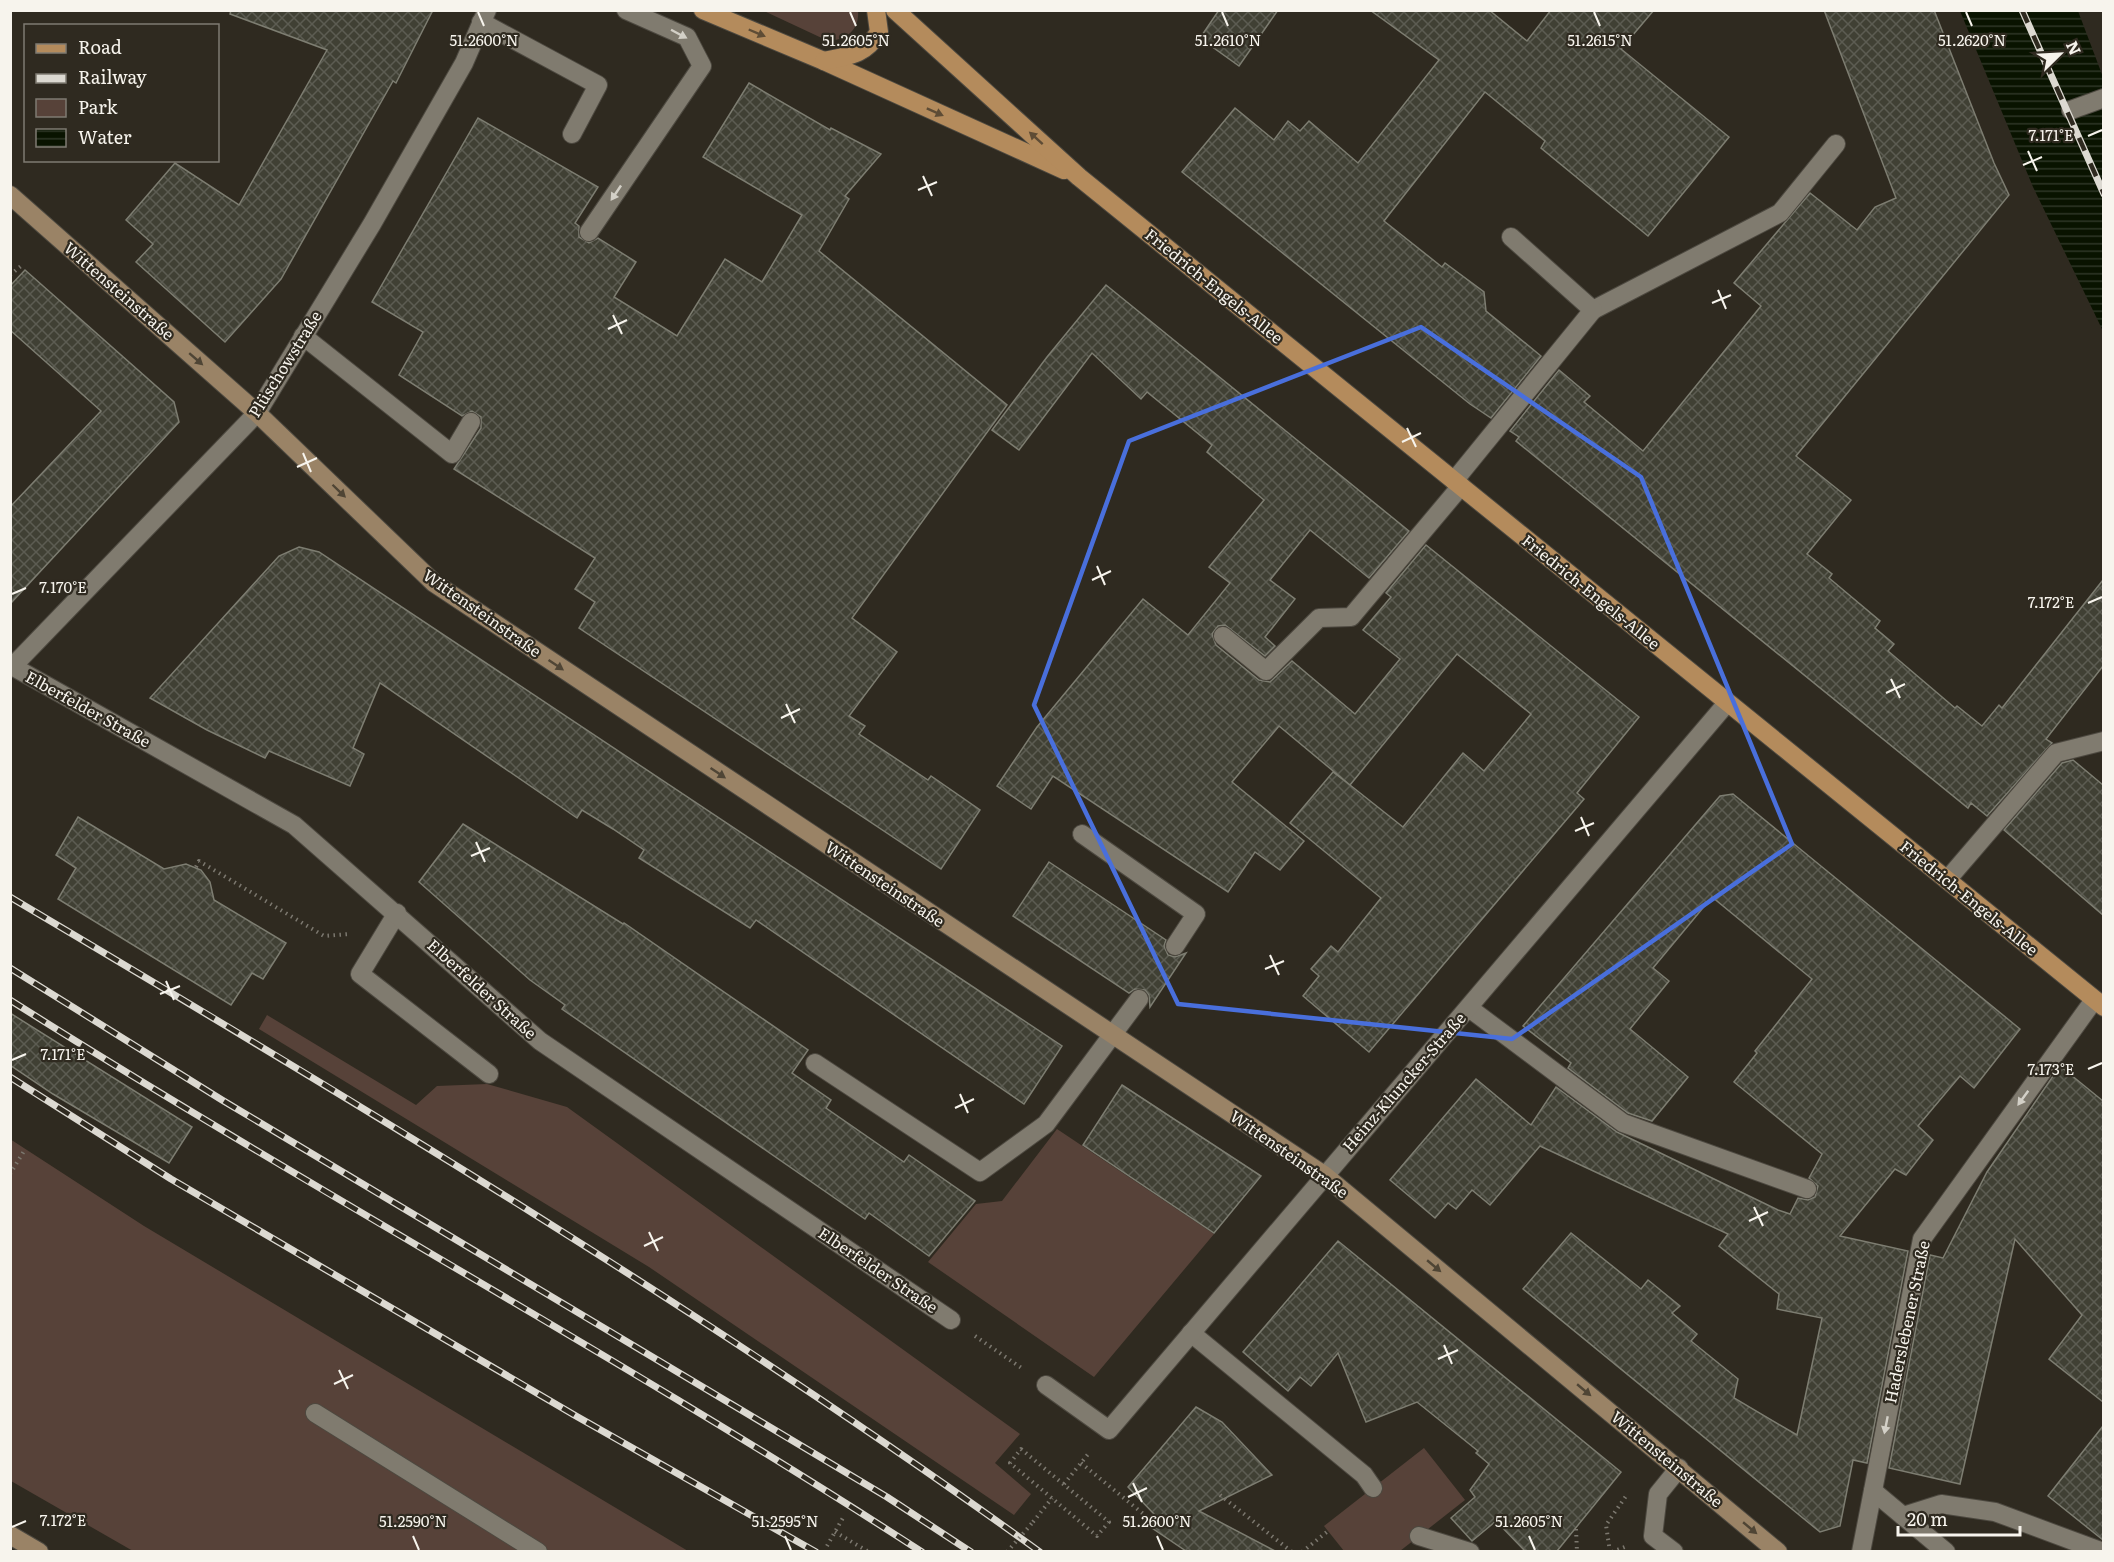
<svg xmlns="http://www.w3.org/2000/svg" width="2114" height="1562" viewBox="0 0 2114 1562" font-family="Literata,serif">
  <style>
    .green { fill: #574239 }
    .water { fill: url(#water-rules) }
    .building { fill: url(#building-cross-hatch); stroke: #7d7d71; stroke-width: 1.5; fill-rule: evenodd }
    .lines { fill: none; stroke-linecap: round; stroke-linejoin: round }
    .lane-casing { stroke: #4d4940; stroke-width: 20 }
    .street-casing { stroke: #4d4940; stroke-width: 20 }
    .secondary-casing { stroke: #4d4940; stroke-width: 20 }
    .primary-casing { stroke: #4d4940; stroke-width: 20 }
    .path { stroke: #7c786f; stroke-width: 4; stroke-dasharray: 1.5 4.5; stroke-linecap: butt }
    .lane { stroke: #807b6f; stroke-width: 18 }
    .street { stroke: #807b6f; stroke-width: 18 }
    .secondary { stroke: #9a8366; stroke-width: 18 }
    .primary { stroke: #b48b5c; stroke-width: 18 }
    .rail-casing { stroke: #dcd9d1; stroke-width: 7 }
    .rail { stroke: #2f2a20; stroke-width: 4.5; stroke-dasharray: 14; stroke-linecap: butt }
    .path-bridge { stroke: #7c786f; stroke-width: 4; stroke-dasharray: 1.5 4.5; stroke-linecap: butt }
    .oneway { fill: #5e4c35 }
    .oneway2 { fill: #d3d0c7 }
    .oneway3 { fill: #4f4535 }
    .marked { fill: none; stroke: #496fdc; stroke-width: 4.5; stroke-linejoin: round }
    .ticks { fill: none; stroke: #f7f4ed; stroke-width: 2 }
    .labels { text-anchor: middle; stroke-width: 4.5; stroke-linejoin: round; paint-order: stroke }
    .street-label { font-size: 16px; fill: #f7f4ed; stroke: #2f2a20 }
    .ticks-label { font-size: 15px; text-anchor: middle; fill: #f7f4ed; stroke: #2f2a20; stroke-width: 4.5; stroke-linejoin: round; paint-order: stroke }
  </style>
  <defs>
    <pattern id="water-rules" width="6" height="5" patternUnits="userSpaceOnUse" patternTransform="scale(1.5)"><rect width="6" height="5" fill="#091300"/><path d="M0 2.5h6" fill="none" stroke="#2e3626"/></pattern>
    <pattern id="building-cross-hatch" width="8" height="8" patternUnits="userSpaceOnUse" patternTransform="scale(1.5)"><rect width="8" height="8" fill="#404034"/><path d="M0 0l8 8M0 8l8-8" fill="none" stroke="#5c5c52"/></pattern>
  </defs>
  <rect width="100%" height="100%" fill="#2f2a20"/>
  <g class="green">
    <path d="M858,10C860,30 845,42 826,40L764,11Z"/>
    <path d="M267,1015L416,1105L437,1086L487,1084L567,1107L1020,1434L995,1463L1031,1494L1014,1515L649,1267L259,1029Z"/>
    <path d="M1057,1129L1214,1234L1094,1377L928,1262L976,1204L1002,1201Z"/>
    <path d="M10,1139L144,1226L688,1551H133L11,1481Z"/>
    <path d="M1424,1448L1465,1500L1400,1551H1344L1324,1526Z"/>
  </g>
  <path class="water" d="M1960,11H2078L2103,77V331L2033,187Z"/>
  <g class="building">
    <path d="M231,10H433L396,83L393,81L281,279L225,342L136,262L153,244L126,220L175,163L239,205L327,50L230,14Z"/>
    <path d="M1219,10H1278L1239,66L1200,38Z"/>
    <path d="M1370,10H1489L1527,41L1551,10H1654L1621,49L1729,137L1648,236L1541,148L1545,141L1485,92L1384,221L1442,267L1445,263L1484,292L1486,311L1541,356L1491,418L1470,404L1182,172L1235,108L1274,140L1288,121L1300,131L1309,121L1358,163L1439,60Z"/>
    <path d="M1824,10H1934L1994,163L2009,195L1796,456L1851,500L1807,554L1832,574L1829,578L1880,621L1875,628L1894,644L1888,651L1955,708L1957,706L1982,726L1999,705L2002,708L2103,580V666L2046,739L2052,743L1987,816L1971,803L1968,808L1565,481L1516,441L1519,437L1510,431L1559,370L1590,396L1584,402L1643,451L1761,306L1734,283L1810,193L1857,230L1875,207L1896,198Z"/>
    <path d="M749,83L830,130L831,128L881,154L845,196L849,199L819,251L1007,405L852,618L897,652L849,716L865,726L859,734L928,780L931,776L980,810L941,869L579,628L595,602L575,589L595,558L454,469L481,428V417L472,411L462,416L399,375L423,332L372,302L478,118L598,187L575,223L579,226V237L589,243L598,238L636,262L614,297L677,336L725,259L762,282L802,215L703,157Z"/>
    <path d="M25,270L174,402L179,422L10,604V507L101,411L10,330V286Z"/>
    <path d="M1106,285L1409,531L1369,578L1310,530L1270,580L1295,599L1265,637L1275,646L1265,656L1225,625L1218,626L1212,634L1216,645L1259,680L1270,682L1292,661L1355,714L1400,659L1363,630L1391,597L1386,593L1426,545L1639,717L1577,793L1584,799L1369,1052L1303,996L1319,976L1311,969L1331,946L1338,952L1381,898L1290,823L1333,772L1350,785L1279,726L1232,782L1304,841L1280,870L1255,852L1228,892L1053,776L1031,809L997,786L1037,727L1143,599L1188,635L1230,583L1209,567L1264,500L1207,452L1212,445L1147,392L1141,399L1092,353L1019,450L992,430L1047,357ZM1457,654L1531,714L1484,771L1463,753L1403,827L1350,785Z"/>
    <path d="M299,547L319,552L1062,1046L1024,1104L756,920L750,928L639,858L644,850L613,829L582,810L577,818L380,683L353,748L364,754L350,786L269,751L265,758L207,730L150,698L279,556Z"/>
    <path d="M2073,760L2103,785V915L2004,830L2062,763Z"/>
    <path d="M1733,794L2020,1029L1974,1088L1960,1076L1918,1126L1933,1140L1906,1175L1895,1169L1840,1236L1908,1251L1867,1463L1853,1460L1840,1526L1820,1532L1523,1289L1571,1233L1641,1289L1648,1280L1680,1306L1672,1313L1697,1334L1691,1341L1738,1379L1734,1398L1797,1435L1822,1318L1777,1309L1779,1294L1719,1246L1728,1234L1540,1146L1490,1205L1472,1190L1456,1209L1448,1203L1435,1218L1390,1180L1476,1079L1531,1125L1556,1087L1617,1132L1778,1210L1790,1214L1798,1198L1808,1200L1815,1197L1818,1186L1809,1178L1822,1154L1734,1082L1757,1053L1755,1051L1812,979L1712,897L1653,968L1669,981L1630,1029L1688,1077L1652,1121L1628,1113L1568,1068L1571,1063L1523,1026L1720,796Z"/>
    <path d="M78,817L164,869L186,864L201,870L210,882L214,900L286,943L263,979L252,973L231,1005L58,899L76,868L56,855Z"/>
    <path d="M463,824L623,924L624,923L808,1050L792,1073L831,1100L826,1108L904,1162L909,1155L975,1201L929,1256L869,1213L865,1219L562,1009L565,1005L530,980L419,882Z"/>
    <path d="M1049,862L1166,940L1164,946L1168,955L1175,957L1186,953L1150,1007L1149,995L1145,990L1135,989L1129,993L1013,916Z"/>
    <path d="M10,1013L192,1127L169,1163L53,1094L10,1065Z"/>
    <path d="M2060,1066L2103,1101V1402L2049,1359L2082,1315L2015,1239L1960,1484L1889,1468L1930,1255L1943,1258L1987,1172Z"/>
    <path d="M1122,1085L1261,1176L1214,1233L1083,1145Z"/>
    <path d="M1338,1241L1621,1472L1557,1551H1525L1496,1521L1472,1541L1451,1518L1475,1497L1470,1490L1489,1464L1476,1453L1478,1451L1417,1402L1366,1422L1338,1353L1311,1386L1300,1377L1288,1391L1243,1352Z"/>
    <path d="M1196,1407L1222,1422L1272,1475L1199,1511L1275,1551H1186L1149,1526L1155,1515L1128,1487Z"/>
    <path d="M2103,1426V1540L2048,1496Z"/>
  </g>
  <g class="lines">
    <defs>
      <g id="lane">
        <path d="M481,22L598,85L572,134"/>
        <path d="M2071,110L2104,98"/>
        <path d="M589,232L702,66L687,37L626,10"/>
        <path d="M1593,310L1780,213L1836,144"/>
        <path d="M303,336L452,454L471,422"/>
        <path d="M1454,481L1593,310L1511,237"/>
        <path d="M1223,636L1266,671L1319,618L1351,617L1461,486"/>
        <path d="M1082,834L1196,914L1175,946"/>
        <path d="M1947,880L2056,753L2104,741"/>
        <path d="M397,913L360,974L489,1074"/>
        <path d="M1469,1008L1623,1123L1807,1189"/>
        <path d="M815,1063L980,1172L1046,1124L1139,999"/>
        <path d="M1191,1333L1364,1475L1373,1488"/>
        <path d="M315,1413L538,1552"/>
        <path d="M1873,1491L1946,1552"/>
        <path d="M1903,1516L1941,1504L1995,1512L2103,1552"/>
        <path d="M1419,1536L1470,1552"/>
        <path d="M1674,1552L1653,1536L1658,1494L1679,1468"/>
      </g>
      <g id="street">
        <path d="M10,665L294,825L540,1041L951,1320"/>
        <path d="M13,666L257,413L372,224L464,63L487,10"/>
        <path d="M1046,1385L1109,1430L1727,703"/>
        <path d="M1861,1552L1922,1239L2094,1000"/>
      </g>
      <g id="secondary">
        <path d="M10,195L257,413L434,583L1324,1175L1778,1552"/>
        <path d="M10,1535L39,1552"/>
      </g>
      <g id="primary">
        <path d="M703,10L824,61L1064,170"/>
        <path d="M895,10L1079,177L2104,1007"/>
        <path d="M824,61C849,56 865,55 879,32L876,10"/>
      </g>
    </defs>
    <use href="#lane" class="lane-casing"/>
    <use href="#street" class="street-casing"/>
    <use href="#secondary" class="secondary-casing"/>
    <use href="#primary" class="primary-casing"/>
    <g class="path">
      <path d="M10,275L21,266"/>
      <path d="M196,867L199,861L324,936L349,934"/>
      <path d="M10,1174L24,1151"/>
      <path d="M975,1336L1023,1369"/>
      <path d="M1021,1449L1109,1522L1097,1536L1010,1463Z"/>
      <path d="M1081,1463L1152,1521"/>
      <path d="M1064,1484L1089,1453"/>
      <path d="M1220,1495L1292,1552"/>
      <path d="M1033,1522L1052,1498"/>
      <path d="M1576,1529L1577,1552"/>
      <path d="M835,1532L869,1552"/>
      <path d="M827,1546L844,1516"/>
      <path d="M1302,1552L1328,1531"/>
      <path d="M1610,1552L1606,1525L1626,1496"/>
      <path d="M1612,1552L1627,1546"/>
    </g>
    <use href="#lane" class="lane"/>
    <use href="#street" class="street"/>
    <use href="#secondary" class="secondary"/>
    <use href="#primary" class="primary"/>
    <defs>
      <g id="rail">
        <path d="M2022,10L2104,194"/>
        <path d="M10,897C361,1105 710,1314 1040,1552"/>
        <path d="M10,968L222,1100L887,1497L971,1552"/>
        <path d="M10,1000C311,1190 624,1359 922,1552"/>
        <path d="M10,1077L171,1179L576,1416L816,1552"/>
      </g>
    </defs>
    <use href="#rail" class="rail-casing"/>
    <use href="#rail" class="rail"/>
    <path class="path-bridge" d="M1007,1552L1033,1522"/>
  </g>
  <defs><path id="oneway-solid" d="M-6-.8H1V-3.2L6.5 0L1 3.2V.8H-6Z" transform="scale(1.5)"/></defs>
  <g class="oneway">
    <use href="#oneway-solid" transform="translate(757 33) rotate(23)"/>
    <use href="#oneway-solid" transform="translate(935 112) rotate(24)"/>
    <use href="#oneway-solid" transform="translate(1036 138) rotate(-138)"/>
  </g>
  <g class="oneway2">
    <use href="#oneway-solid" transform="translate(679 34) rotate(28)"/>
    <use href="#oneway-solid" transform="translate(616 193) rotate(124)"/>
    <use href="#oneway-solid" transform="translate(2023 1098) rotate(126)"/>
    <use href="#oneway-solid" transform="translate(1886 1425) rotate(101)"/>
  </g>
  <g class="oneway3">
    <use href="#oneway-solid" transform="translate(196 359) rotate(41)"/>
    <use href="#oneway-solid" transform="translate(339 491) rotate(44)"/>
    <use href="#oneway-solid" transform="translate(556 665) rotate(34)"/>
    <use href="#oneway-solid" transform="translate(718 773) rotate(34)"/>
    <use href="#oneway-solid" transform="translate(1434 1266) rotate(40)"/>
    <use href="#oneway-solid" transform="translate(1584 1390) rotate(40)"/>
    <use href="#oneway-solid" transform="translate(1750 1528) rotate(40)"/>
  </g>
  <path class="marked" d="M1421,327L1641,477L1792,844L1512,1039L1178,1004L1034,705L1129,441Z"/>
  <path class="ticks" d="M478,12L484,26M850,12L856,26M1222,12L1228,26M1594,12L1600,26M1966,12L1972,26M2088,136L2102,130M2028,151L2037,171M2023,165L2042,157M923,176L932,196M918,190L937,182M1718,290L1726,309M1712,303L1731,295M613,315L622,334M608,329L627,320M1407,428L1416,447M1402,442L1421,433M303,453L311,472M297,467L317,458M1097,566L1105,585M1092,580L1111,571M12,594L26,588M2088,603L2102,597M1891,679L1900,698M1886,693L1905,684M786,704L795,723M781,718L800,709M1581,817L1589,836M1575,831L1594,823M476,842L485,862M471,856L490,848M1270,955L1279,975M1265,969L1284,961M166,981L174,1000M160,994L180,986M12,1060L26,1054M2088,1069L2102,1063M960,1094L968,1113M955,1108L974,1099M1754,1207L1763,1226M1749,1221L1768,1212M649,1232L658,1251M644,1246L663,1237M1444,1345L1452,1364M1438,1359L1458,1350M339,1370L348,1389M334,1384L353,1375M1133,1483L1142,1502M1128,1497L1147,1488M12,1527L26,1521M413,1536L419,1550M785,1536L791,1550M1157,1536L1163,1550M1529,1536L1535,1550"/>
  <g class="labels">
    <g class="street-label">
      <text transform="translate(1214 286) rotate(39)" y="6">Friedrich-Engels-Allee</text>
      <text transform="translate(119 291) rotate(41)" y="6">Wittensteinstraße</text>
      <text transform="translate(285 364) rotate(-58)" y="6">Plüschowstraße</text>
      <text transform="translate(1591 592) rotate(39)" y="6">Friedrich-Engels-Allee</text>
      <text transform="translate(482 613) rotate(35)" y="6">Wittensteinstraße</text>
      <text transform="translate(88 709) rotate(29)" y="6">Elberfelder Straße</text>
      <text transform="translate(885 884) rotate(34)" y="6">Wittensteinstraße</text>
      <text transform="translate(1969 898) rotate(39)" y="6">Friedrich-Engels-Allee</text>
      <text transform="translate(482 989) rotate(42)" y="6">Elberfelder Straße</text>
      <text transform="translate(1404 1082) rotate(-49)" y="6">Heinz-Kluncker-Straße</text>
      <text transform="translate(1289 1154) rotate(35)" y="6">Wittensteinstraße</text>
      <text transform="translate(878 1270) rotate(34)" y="6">Elberfelder Straße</text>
      <text transform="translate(1907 1322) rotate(-78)" y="6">Haderslebener Straße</text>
      <text transform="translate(1667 1459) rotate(40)" y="6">Wittensteinstraße</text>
    </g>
  </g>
  <g class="ticks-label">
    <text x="1600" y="46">51.2615°N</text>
    <text x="484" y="46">51.2600°N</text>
    <text x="856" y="46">51.2605°N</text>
    <text x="1228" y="46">51.2610°N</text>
    <text x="1972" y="46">51.2620°N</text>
    <text x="2051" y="141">7.171°E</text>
    <text x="63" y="593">7.170°E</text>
    <text x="2051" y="608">7.172°E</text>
    <text x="63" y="1060">7.171°E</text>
    <text x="2051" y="1075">7.173°E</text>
    <text x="63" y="1526">7.172°E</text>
    <text x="413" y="1527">51.2590°N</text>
    <text x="785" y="1527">51.2595°N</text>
    <text x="1157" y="1527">51.2600°N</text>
    <text x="1529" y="1527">51.2605°N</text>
  </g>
  <rect width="2114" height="1562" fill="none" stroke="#f7f4ed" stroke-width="24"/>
  <rect x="24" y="24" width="195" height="138" fill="#2f2a20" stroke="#7f7b72" stroke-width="1.5"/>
  <rect x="36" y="44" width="30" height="9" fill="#b48b5c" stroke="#7f7b72" stroke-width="1.5"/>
  <text x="78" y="54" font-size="18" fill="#f7f4ed">Road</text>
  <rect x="36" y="74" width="30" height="9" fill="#dcd9d1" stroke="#7f7b72" stroke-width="1.5"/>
  <text x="78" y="84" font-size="18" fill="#f7f4ed">Railway</text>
  <rect x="36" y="99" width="30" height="18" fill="#574239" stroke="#7f7b72" stroke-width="1.5"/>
  <text x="78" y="114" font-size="18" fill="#f7f4ed">Park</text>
  <rect x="36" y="129" width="30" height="18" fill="url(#water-rules)" stroke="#7f7b72" stroke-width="1.5"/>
  <text x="78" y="144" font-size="18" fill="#f7f4ed">Water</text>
  <g transform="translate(2060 54) rotate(66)" stroke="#2f2a20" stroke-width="4.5" paint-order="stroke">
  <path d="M0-4.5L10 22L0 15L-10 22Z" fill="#f7f4ed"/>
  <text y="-9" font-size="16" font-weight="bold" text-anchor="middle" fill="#f7f4ed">N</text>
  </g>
  <path d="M1898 1526v9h122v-9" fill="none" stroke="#f7f4ed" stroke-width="3"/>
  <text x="1907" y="1526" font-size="18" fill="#f7f4ed" stroke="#2f2a20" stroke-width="4.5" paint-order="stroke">20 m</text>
</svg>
